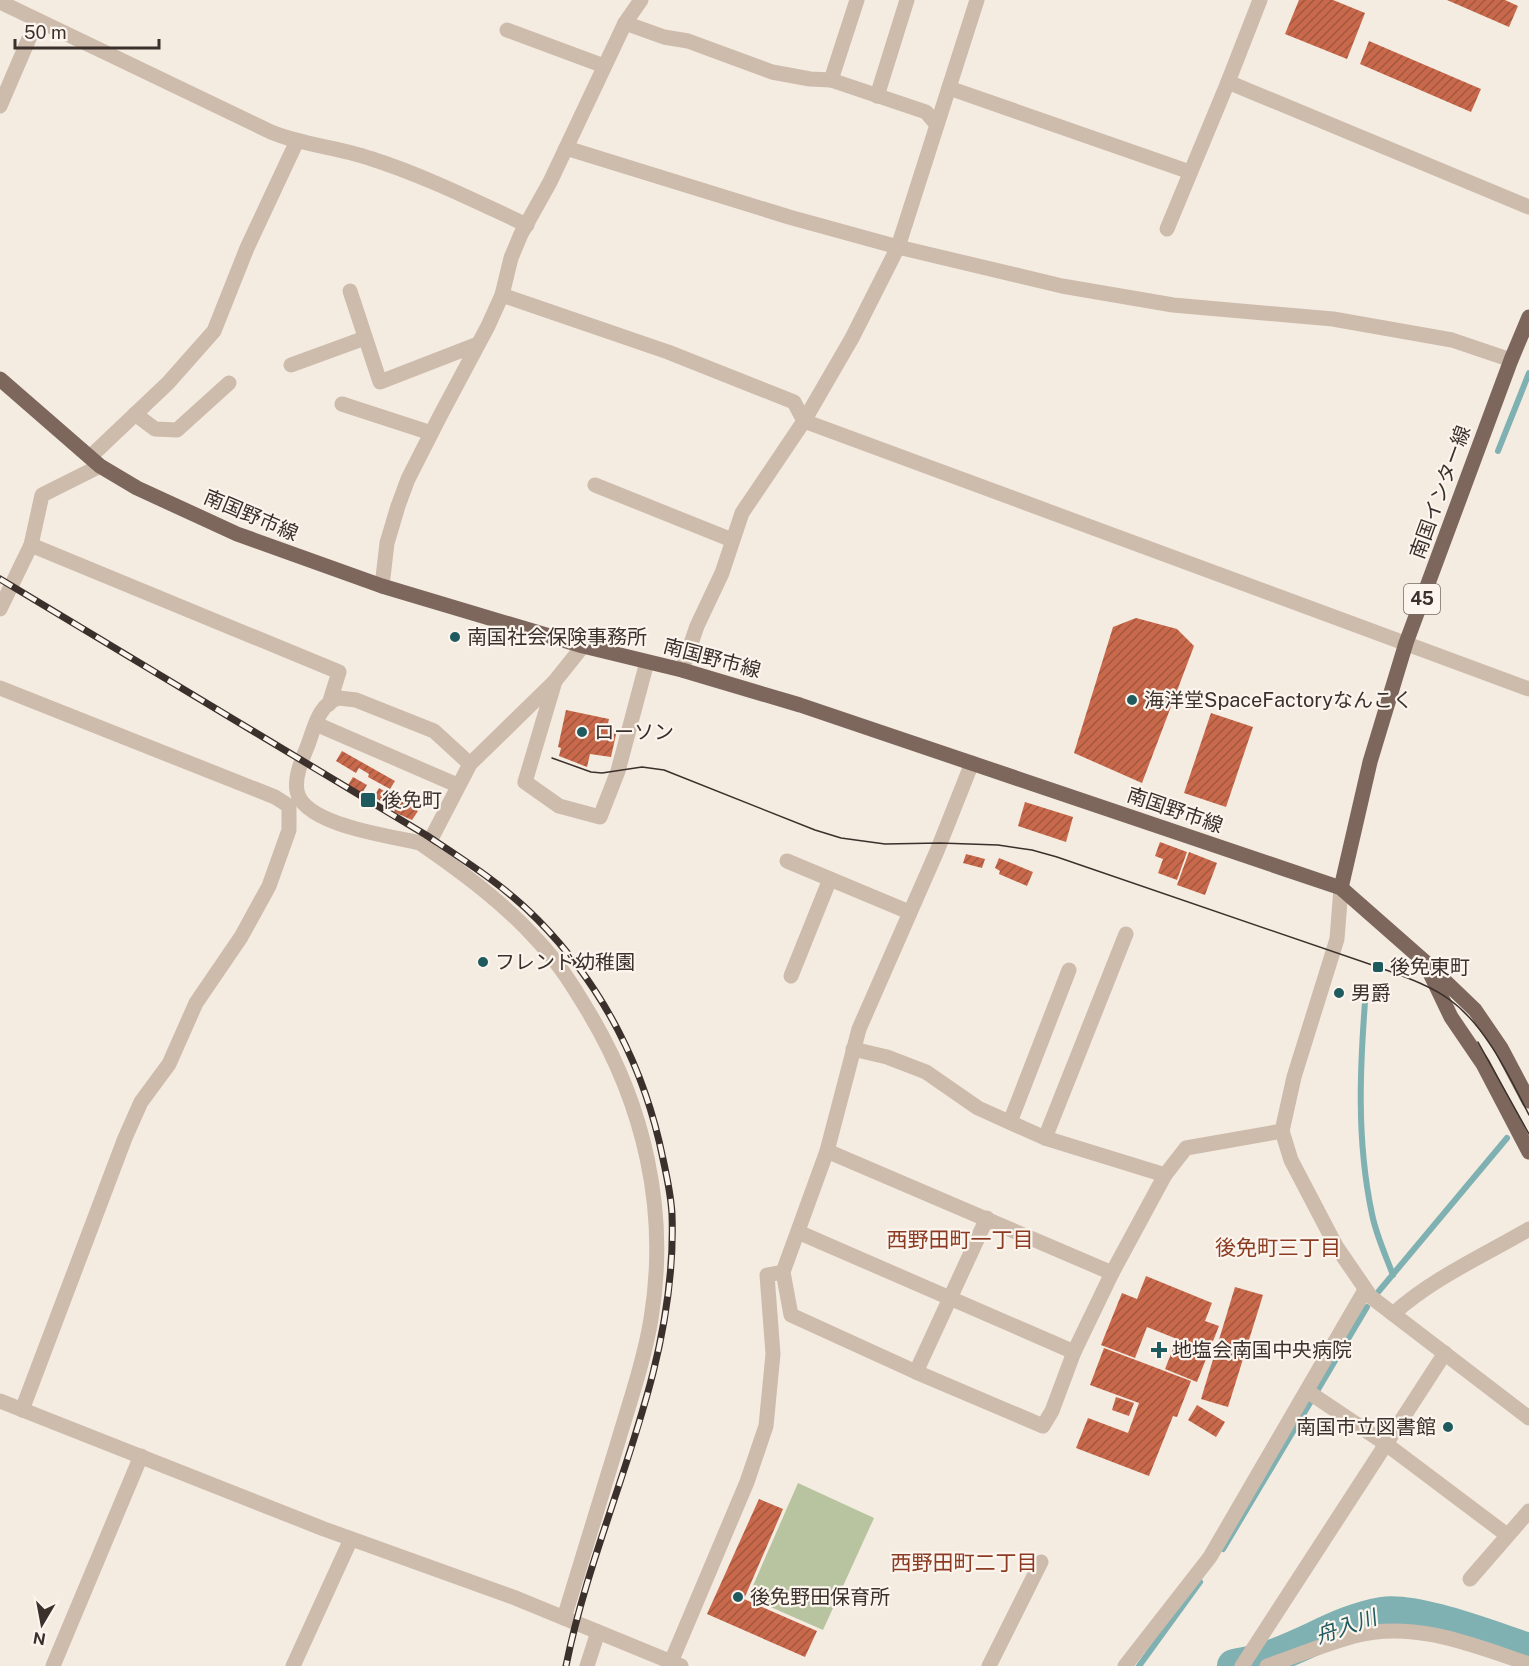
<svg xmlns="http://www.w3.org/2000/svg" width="1529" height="1666" viewBox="0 0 1529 1666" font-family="'Public Sans','Noto Sans JP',sans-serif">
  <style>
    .park { fill: #b8c4a0 }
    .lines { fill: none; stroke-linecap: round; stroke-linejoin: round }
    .stream { stroke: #7fb0b2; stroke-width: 6 }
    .river { stroke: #7fb0b2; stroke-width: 34 }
    .building { fill: url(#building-hatch) }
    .minor { stroke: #cdbbac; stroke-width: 15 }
    .major { stroke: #7d675c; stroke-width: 15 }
    .tram { stroke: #3b302b; stroke-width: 1.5 }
    .rail-casing { stroke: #3b302b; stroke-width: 7 }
    .rail { stroke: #fbf5ee; stroke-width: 4.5; stroke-dasharray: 14; stroke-linecap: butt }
    .poi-dot { fill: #1f5a5e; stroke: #fbf5ee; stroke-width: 2 }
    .labels { text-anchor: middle; stroke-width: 4.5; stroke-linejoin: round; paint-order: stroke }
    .shield { fill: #fbf5ee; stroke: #756b66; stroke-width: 1.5 }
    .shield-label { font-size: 18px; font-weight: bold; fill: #3b302b }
    .street-label { font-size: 20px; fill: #3b302b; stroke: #fbf5ee }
    .poi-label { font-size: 20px; fill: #3b302b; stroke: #fbf5ee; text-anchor: start }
    .neighbourhood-label { font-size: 21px; fill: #8c3b22; stroke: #fbf5ee }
    .water-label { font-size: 21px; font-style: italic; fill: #1f5a5e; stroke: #fbf5ee }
  </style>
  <defs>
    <pattern id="building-hatch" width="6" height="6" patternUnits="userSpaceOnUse" patternTransform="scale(1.5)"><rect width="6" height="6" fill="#c8694b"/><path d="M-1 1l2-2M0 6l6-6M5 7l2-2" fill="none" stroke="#a4573f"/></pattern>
  </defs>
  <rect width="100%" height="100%" fill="#f4ebe1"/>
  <path class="park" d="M798,1483L874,1518L823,1630L748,1597Z"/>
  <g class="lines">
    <g class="stream">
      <path d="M1498,451L1529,373"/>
      <path d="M1366,989C1360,1064 1356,1139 1372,1214C1376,1235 1386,1256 1393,1275"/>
      <path d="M1379,1291L1507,1138"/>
      <path d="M1223,1549L1367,1307"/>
      <path d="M1139,1666L1200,1582"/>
    </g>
    <path class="river" d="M1234,1666C1243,1664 1253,1663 1261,1660C1303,1648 1339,1621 1382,1614C1416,1608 1494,1639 1529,1650"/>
  </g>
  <g class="building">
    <path d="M1299,0H1333L1365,13L1347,59L1285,34Z"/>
    <path d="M1447,0H1505L1518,6L1509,27Z"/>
    <path d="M1369,41L1481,89L1471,112L1360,64Z"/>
    <path d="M1136,618L1177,629L1194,646L1142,783L1074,753L1113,627Z"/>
    <path d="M566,710L609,719L607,728L617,730L611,757L590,754L587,767L559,756L561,748L558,747Z"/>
    <path d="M1211,713L1253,727L1226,807L1184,793Z"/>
    <path d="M342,751L395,781L390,789L368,777L369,774L359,768L356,773L336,761Z"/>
    <path d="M353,777L367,785L362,793L348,785Z"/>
    <path d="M379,788L418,811L412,820L394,812L395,810L374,797Z"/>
    <path d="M1025,802L1073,817L1066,842L1018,826Z"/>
    <path d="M1160,842L1187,852L1177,880L1158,873L1163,859L1155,856Z"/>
    <path d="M1189,852L1217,863L1205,895L1177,885Z"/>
    <path d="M966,854L985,859L982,868L963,863Z"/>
    <path d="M999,858L1033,872L1027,886L999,874L1000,871L995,868Z"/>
    <path d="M1146,1276L1212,1303L1205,1321L1219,1326L1197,1382L1165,1369L1177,1339L1147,1327L1135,1358L1101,1345L1122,1293L1137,1299Z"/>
    <path d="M1235,1287L1263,1295L1228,1407L1201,1399Z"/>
    <path d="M1104,1348L1191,1381L1177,1417L1173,1416L1149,1476L1076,1448L1088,1418L1128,1433L1139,1403L1090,1385Z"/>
    <path d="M1116,1397L1134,1403L1129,1416L1112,1410Z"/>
    <path d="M1197,1405L1225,1422L1216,1437L1188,1420Z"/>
    <path d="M759,1499L783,1509L744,1599L817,1631L805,1657L707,1614Z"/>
  </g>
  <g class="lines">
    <g class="minor">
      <path d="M1260,0L1228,82L1529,207"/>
      <path d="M0,2L271,132C302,145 337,147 369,158C423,175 475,201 527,225"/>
      <path d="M625,23L664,37L688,41L772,72L810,79L831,80L926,112L937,125"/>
      <path d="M507,30L604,66"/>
      <path d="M831,80L857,0"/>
      <path d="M949,88L1190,172"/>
      <path d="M877,96L907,0"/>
      <path d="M0,106L37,20"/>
      <path d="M566,148L789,217L898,247L1062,286L1173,305L1333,319L1452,340L1511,360"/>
      <path d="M1167,229L1228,82"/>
      <path d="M350,291L380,382L478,344"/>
      <path d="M502,295L668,352L794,402L804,421L1529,689"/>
      <path d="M291,365L365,338"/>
      <path d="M342,404L431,433"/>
      <path d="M135,414L155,429L177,430L229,383"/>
      <path d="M90,457L168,383L214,331L247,248L297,141"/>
      <path d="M595,485L732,540"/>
      <path d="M31,545L339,672L329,704"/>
      <path d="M382,586L387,543L398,506L408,479L440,416L488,326L502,295L511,258L521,234L550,182L625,23L641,0"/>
      <path d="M0,609L31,545L42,495L100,466"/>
      <path d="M682,670L697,626L722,573L742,513L804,421L852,338L898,247L977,0"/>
      <path d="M555,681L525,782L559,806L600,817L618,771L647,662"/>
      <path d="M0,688L275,797L289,806V830L269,886L241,937L196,1003L169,1064L141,1102L125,1138L22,1410"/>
      <path d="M339,698L356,700L434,731L470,764L431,839L420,843C391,836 303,825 297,791C294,775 304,756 309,742C315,725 320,703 339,698Z"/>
      <path d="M316,724L457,785"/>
      <path d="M972,763L937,851L859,1029L827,1151L783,1272L791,1315L916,1372L1043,1426L1052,1411L1074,1352L1112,1273L1165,1175L1186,1148L1282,1131"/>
      <path d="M470,764L555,681L583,646"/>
      <path d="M420,843C462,872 504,903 538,941C558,962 573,986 588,1011C644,1104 669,1210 651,1319C644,1361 629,1404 617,1445C599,1503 582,1561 564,1618"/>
      <path d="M787,861L909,912"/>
      <path d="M1341,888L1337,939L1294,1077L1282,1131L1291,1160L1336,1246L1371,1297L1529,1418"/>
      <path d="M791,976L830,879"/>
      <path d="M853,1049L887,1057L926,1072L978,1108L1045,1138L1165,1175"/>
      <path d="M1010,1122L1069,970"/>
      <path d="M1045,1138L1126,934"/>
      <path d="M827,1151L1112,1273"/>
      <path d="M798,1232L1074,1352"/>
      <path d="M1393,1314C1433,1278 1483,1256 1529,1229"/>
      <path d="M916,1372L987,1218"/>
      <path d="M1307,1391L1386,1444L1507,1535"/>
      <path d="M0,1401L324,1529L513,1597L681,1666"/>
      <path d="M1470,1579L1529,1511"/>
      <path d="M671,1662L747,1482L766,1426L773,1354L767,1275L783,1272"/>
      <path d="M53,1666L141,1456"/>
      <path d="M293,1666L351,1539"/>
      <path d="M587,1666L598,1632"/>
      <path d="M989,1666L1041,1562"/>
      <path d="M1125,1666L1210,1557L1365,1290"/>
      <path d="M1242,1666L1445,1353"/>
      <path d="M1267,1666C1296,1656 1325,1644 1354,1636C1414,1620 1473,1645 1529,1664"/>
    </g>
    <g class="major">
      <path d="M0,379L100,466L137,488L237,534L382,586L583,646L682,670L800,705L1341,888L1424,961L1475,1010L1501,1048L1529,1101"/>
      <path d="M1341,888L1370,762L1406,643L1511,360L1529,317"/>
      <path d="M1428,969L1451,1017L1483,1064L1529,1152"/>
    </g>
    <g class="tram">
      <path d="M552,758L591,772L602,773L642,767L664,770L815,830L841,838L885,844L940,843L998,845L1032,850L1057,857L1378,967C1402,976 1430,985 1450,1000C1486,1026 1509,1076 1529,1115"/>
      <path d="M1478,1042L1529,1134"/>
    </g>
    <defs>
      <path id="rail" d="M0,579L426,835C465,861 505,886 538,920C603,986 645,1069 663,1159C667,1177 671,1196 672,1214C674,1268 666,1321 653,1373C628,1472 586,1566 566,1666"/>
    </defs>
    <use href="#rail" class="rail-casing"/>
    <use href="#rail" class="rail"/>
  </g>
  <g class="poi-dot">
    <circle cx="455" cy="637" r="6"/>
    <circle cx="1132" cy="700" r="6"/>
    <circle cx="582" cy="732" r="6"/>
    <rect x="360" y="792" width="16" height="16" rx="3"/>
    <circle cx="483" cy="962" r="6"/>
    <rect x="1372" y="961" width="12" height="12" rx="3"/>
    <circle cx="1339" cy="993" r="6"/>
    <path d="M1156 1341h6v6h6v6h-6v6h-6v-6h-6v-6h6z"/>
    <circle cx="1448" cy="1427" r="6"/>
    <circle cx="738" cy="1597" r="6"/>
  </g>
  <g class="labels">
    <rect class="shield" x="1404" y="584" width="36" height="30" rx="4.5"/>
    <g class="shield-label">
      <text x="1422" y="605">45</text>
    </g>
    <g class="street-label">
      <text transform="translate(1440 492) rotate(-70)" y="7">南国インター線</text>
      <text transform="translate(251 515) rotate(23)" y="7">南国野市線</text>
      <text transform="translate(712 658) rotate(15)" y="7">南国野市線</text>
      <text transform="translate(1175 810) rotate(19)" y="7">南国野市線</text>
    </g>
    <g class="poi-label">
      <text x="467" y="644">南国社会保険事務所</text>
      <text x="1144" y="707">海洋堂SpaceFactoryなんこく</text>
      <text x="594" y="739">ローソン</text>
      <text x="382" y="807">後免町</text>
      <text x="495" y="969">フレンド幼稚園</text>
      <text x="1390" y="974">後免東町</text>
      <text x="1351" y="1000">男爵</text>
      <text x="1172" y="1357">地塩会南国中央病院</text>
      <text x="1436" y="1434" text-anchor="end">南国市立図書館</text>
      <text x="750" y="1604">後免野田保育所</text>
    </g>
    <g class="neighbourhood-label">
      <text x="960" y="1247">西野田町一丁目</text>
      <text x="1278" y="1255">後免町三丁目</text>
      <text x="964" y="1570">西野田町二丁目</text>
    </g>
    <g class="water-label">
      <text transform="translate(1346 1627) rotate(-19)" y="7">舟入川</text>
    </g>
  </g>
  <g transform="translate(42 1624) rotate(190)" stroke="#fbf5ee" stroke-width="4.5" paint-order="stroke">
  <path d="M0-4.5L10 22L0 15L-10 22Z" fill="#3b302b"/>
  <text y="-9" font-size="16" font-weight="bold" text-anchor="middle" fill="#3b302b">N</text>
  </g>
  <path d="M15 39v9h144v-9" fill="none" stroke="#3b302b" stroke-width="3"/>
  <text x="24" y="39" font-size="18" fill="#3b302b" stroke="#fbf5ee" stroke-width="4.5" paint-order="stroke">50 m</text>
</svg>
